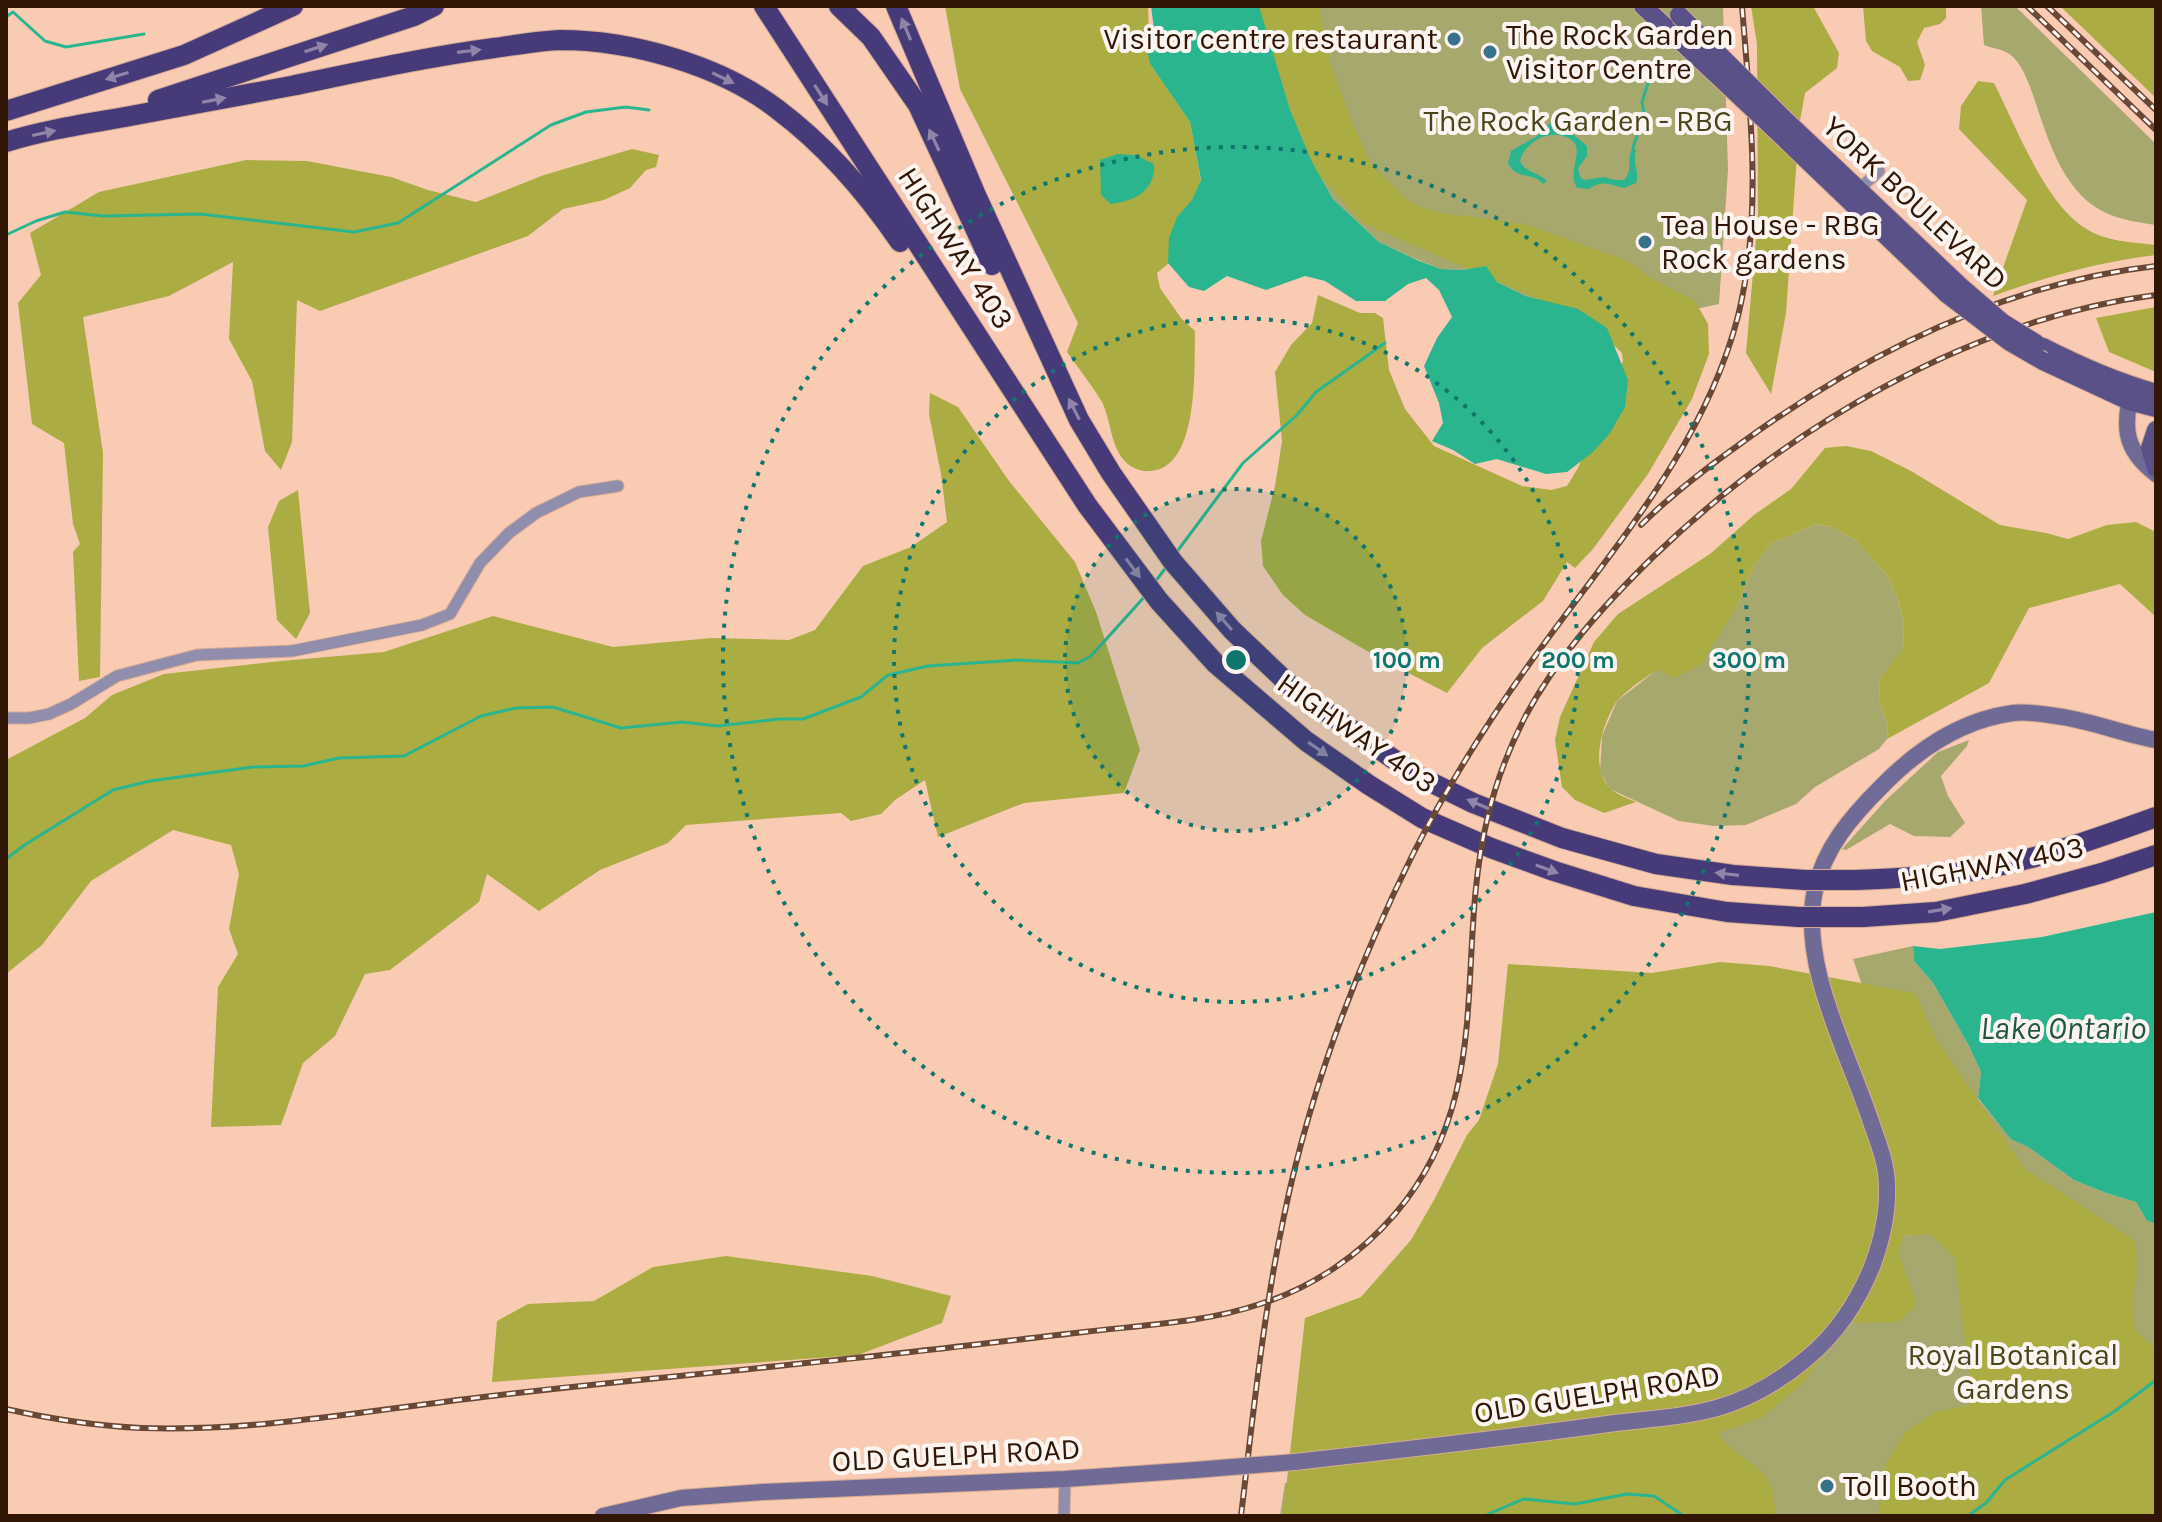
<svg xmlns="http://www.w3.org/2000/svg" width="2162" height="1522" viewBox="0 0 2162 1522" font-family="Karla,sans-serif">
  <style>
    .green { fill: #a7a86e }
    .forest { fill: #abac42 }
    .water { fill: #2bb58f }
    .lines { fill: none; stroke-linecap: round; stroke-linejoin: round }
    .stream { stroke: #2bb58f; stroke-width: 3 }
    .street-casing { stroke: #d5aa94; stroke-width: 13 }
    .secondary-casing { stroke: #d5aa94; stroke-width: 18 }
    .primary-casing { stroke: #d5aa94; stroke-width: 20 }
    .highway-casing { stroke: #d5aa94; stroke-width: 22 }
    .street { stroke: #918ead; stroke-width: 11 }
    .secondary { stroke: #706a97; stroke-width: 16 }
    .primary { stroke: #595187; stroke-width: 18 }
    .highway { stroke: #463a79; stroke-width: 20 }
    .rail-casing { stroke: #694836; stroke-width: 6 }
    .rail { stroke: #fdf5f1; stroke-width: 3; stroke-dasharray: 9; stroke-linecap: butt }
    .secondary-bridge-casing { stroke: #d5aa94; stroke-width: 18; stroke-linecap: butt }
    .primary-bridge-casing { stroke: #d5aa94; stroke-width: 20; stroke-linecap: butt }
    .highway-bridge-casing { stroke: #d5aa94; stroke-width: 22; stroke-linecap: butt }
    .secondary-bridge { stroke: #706a97; stroke-width: 16 }
    .primary-bridge { stroke: #595187; stroke-width: 18 }
    .highway-bridge { stroke: #463a79; stroke-width: 20 }
    .oneway { fill: #8f85a9 }
    .ring { fill: none; stroke: #0f766e; stroke-width: 4; stroke-dasharray: 4 8 }
    .poi-dot { fill: #38718a; stroke: #fdf5f1; stroke-width: 3 }
    .labels { text-anchor: middle; stroke-width: 8; stroke-linejoin: round; paint-order: stroke }
    .poi-label { font-size: 30px; fill: #311606; stroke: #fdf5f1; text-anchor: start }
    .park-label { font-size: 30px; fill: #46461b; stroke: #fdf5f1 }
    .street-label { font-size: 30px; fill: #311606; stroke: #fdf5f1 }
    .water-label { font-size: 32px; font-style: italic; fill: #215645; stroke: #fdf5f1 }
    .centre { fill: #0f766e; stroke: #fdf5f1; stroke-width: 4 }
    .ring-label { font-size: 24px; text-anchor: middle; font-weight: bold; fill: #0f766e; stroke: #fdf5f1; stroke-width: 8; stroke-linejoin: round; paint-order: stroke }
  </style>
  <rect width="100%" height="100%" fill="#f9cbb3"/>
  <g class="green">
    <path d="M1259,6H1723L1728,170L1719,304L1607,328L1578,309L1526,296L1497,282L1486,266L1463,270L1441,269L1411,257L1379,242L1333,199L1312,162Z"/>
    <path d="M1981,6H2015L2156,144V225C2137,222 2119,220 2102,211C2061,189 2047,136 2033,95C2028,81 2021,61 2008,53C2001,49 1991,48 1984,45Z"/>
    <path d="M1816,524L1833,527L1856,540L1888,576L1898,600L1904,624L1903,650L1879,680L1880,702L1888,726L1887,739L1879,749L1815,787L1796,804L1746,825L1714,826L1679,821L1610,789L1600,772L1602,736L1617,701L1737,607L1752,569L1772,543Z"/>
    <path d="M1969,740L1967,746L1941,776L1948,796L1965,823L1950,837L1914,836L1890,824L1846,850L1842,849L1885,801L1938,752Z"/>
    <path d="M1913,946L1914,961L1933,983L1969,1046L1981,1072L1978,1099L2011,1138L2028,1147L2074,1180L2106,1193L2136,1202L2147,1221L2156,1224V1516H1280L1285,1483L1621,1457L1898,1252L1903,1236L1916,1235V1142L1853,959Z"/>
  </g>
  <g class="forest">
    <path d="M945,6H1148L1150,64L1190,122L1201,181L1176,257L1157,273L1160,288L1181,318L1195,331C1194,365 1200,469 1150,471C1140,472 1129,467 1123,459C1110,443 1111,420 1102,402C1092,385 1078,368 1067,352L1078,323L960,89Z"/>
    <path d="M1256,6H1319L1331,65L1353,124L1371,164L1407,199L1420,207L1441,213L1524,224L1626,260L1650,277L1695,301L1708,324L1709,354L1692,399L1648,474L1593,549L1575,568L1567,562L1543,601L1482,648L1447,693L1374,655L1305,615L1283,595L1263,566L1261,541L1275,486L1282,441L1275,372L1291,345L1312,323L1318,295L1360,313H1375L1383,318L1389,370L1405,409L1434,446L1522,486L1551,490L1567,486L1578,468L1623,361L1622,353L1589,321L1363,223L1316,172L1280,115Z"/>
    <path d="M1751,6H1813L1839,53L1837,68L1805,93L1799,126L1786,313L1771,394L1746,353L1758,216L1757,44Z"/>
    <path d="M1863,6H1946V18L1940,24L1924,28L1917,42L1925,65L1920,80L1908,81L1900,67L1872,51L1866,41Z"/>
    <path d="M2060,6H2156V98Z"/>
    <path d="M1978,81L1994,83C2016,126 2044,202 2085,228C2106,242 2132,242 2156,245V255C2098,262 2049,276 1993,296L2027,200L1959,129L1961,106Z"/>
    <path d="M632,149L659,155L656,167L646,170L630,188L604,200L563,209L528,236L320,311L297,300L292,442L281,470L265,451L252,381L229,339L233,262L169,296L83,317L103,453L100,677L79,681L73,552L80,544L73,524L64,443L32,424L18,303L41,275L30,233L99,192L246,160L307,161L391,177L428,190L476,202L544,175Z"/>
    <path d="M2156,307V372L2109,352L2096,318Z"/>
    <path d="M930,393L958,407L1009,481L1075,562L1096,612L1140,750L1124,793L1024,803L938,837L925,780L895,800L881,814L851,821L841,813L686,825L668,843L600,870L539,911L487,874L479,902L390,970L365,974L335,1036L303,1063L281,1125L211,1127L218,987L238,954L229,929L239,874L231,845L173,830L91,881L42,945L6,974V760L85,718L112,695L164,674L281,661L384,652L493,616L613,647L712,638L789,640L815,630L863,566L911,547L947,522L941,474L929,414Z"/>
    <path d="M1846,446L1871,451L1911,471L2000,525L2046,533L2068,539L2107,525L2136,522L2156,532V617L2120,584L2029,608L1989,683L1887,739L1888,726L1880,702L1879,680L1903,649L1904,624L1898,600L1888,576L1856,540L1833,527L1816,524L1772,543L1752,569L1737,607L1700,666L1674,678L1659,670C1648,674 1622,694 1615,704C1602,726 1590,765 1609,787C1615,794 1627,798 1636,802L1604,813L1575,800L1562,787L1555,740L1560,717L1594,642L1618,614L1710,554L1754,515L1791,489L1825,448Z"/>
    <path d="M298,490L310,613L296,639L277,620L268,527L279,501Z"/>
    <path d="M1720,962L1769,966L1915,993L1937,1040L2024,1168L2136,1241L2137,1275L2133,1300L2135,1330L2156,1349V1516H1879L1885,1465L1905,1433L1936,1412L1969,1405V1371L1955,1258L1930,1234L1904,1236L1898,1252L1917,1303L1912,1310L1898,1322L1848,1323L1803,1383L1763,1417L1719,1433C1724,1450 1761,1463 1770,1483C1775,1493 1773,1506 1777,1516H1283L1305,1318L1361,1297L1411,1240L1434,1200L1467,1135L1479,1120L1498,1064L1508,964L1652,973Z"/>
    <path d="M726,1256L872,1276L951,1296L942,1323L858,1355L492,1382L497,1321L528,1304L594,1301L653,1267Z"/>
  </g>
  <g class="water">
    <path d="M1151,6H1259L1290,110L1312,162L1333,199L1379,242L1417,260L1441,269L1463,270L1486,266L1497,282L1526,296L1578,309L1607,328L1628,380L1625,407L1610,433L1593,452L1567,472L1546,474L1497,459L1475,464L1453,450L1432,441L1443,423L1439,403L1424,366L1437,338L1452,317L1439,290L1426,278L1408,284L1385,301H1356L1325,281L1305,276L1266,290L1227,276L1204,291L1189,287L1168,263L1169,238L1177,217L1192,200L1201,180L1190,122L1150,64L1147,49L1154,29Z"/>
    <path d="M1550,123C1561,123 1579,139 1587,146V156L1578,168L1580,177L1584,180L1604,177L1615,180H1624C1634,170 1626,157 1633,147L1636,150C1632,163 1640,171 1636,183L1624,188C1610,185 1603,179 1589,189L1577,188C1564,168 1594,142 1559,135C1550,134 1543,136 1535,141C1528,146 1522,152 1520,161C1525,173 1539,172 1547,181L1543,184C1533,171 1516,181 1508,163L1511,151L1537,136Z"/>
    <path d="M1118,154L1135,155L1154,164C1156,190 1135,201 1111,204L1101,195L1100,160Z"/>
    <path d="M2156,912V1224L2147,1221L2136,1202L2106,1193L2074,1180L2028,1147L2011,1139L1978,1098L1981,1072L1969,1046L1933,983L1914,961L1913,946L1940,949L2042,937Z"/>
  </g>
  <g class="lines">
    <g class="stream">
      <path d="M6,17L13,12L45,41L66,47L144,34"/>
      <path d="M1633,147L1637,136V125L1644,113L1642,102L1648,83"/>
      <path d="M6,235L36,221L65,212L103,216L200,214L354,232L398,223L551,125L586,112L626,107L649,110"/>
      <path d="M1176,553L1243,463L1297,415L1316,392L1385,343"/>
      <path d="M1155,582L1167,566"/>
      <path d="M6,859L26,844L113,790L150,781L253,767L303,766L339,758L404,756L481,716L516,708L553,707L621,728L682,722L718,726L779,719H803L861,697L888,675L928,666L1018,660L1078,663L1091,656L1146,595"/>
      <path d="M1484,1516L1523,1499L1575,1504L1627,1494L1654,1496L1684,1516"/>
      <path d="M1968,1516L1986,1503L2005,1480L2115,1411L2156,1380"/>
    </g>
    <defs>
      <g id="street">
        <path d="M1856,192L1879,171"/>
        <path d="M6,718H29L49,714L71,704L117,676L197,655L292,651L422,625L450,614L480,563L509,533L536,513L579,492L618,486"/>
        <path d="M1064,1516L1065,1479"/>
      </g>
      <g id="secondary">
        <path d="M2132,388C2123,426 2123,449 2156,474"/>
        <path d="M1295,1462C1402,1450 1509,1438 1615,1423C1649,1419 1684,1417 1717,1408C1749,1399 1781,1380 1806,1359C1836,1335 1859,1300 1873,1264C1882,1239 1888,1213 1887,1186C1887,1164 1878,1142 1871,1122C1848,1052 1799,964 1815,890C1824,848 1852,816 1881,787C1917,750 1960,720 2013,713C2026,711 2043,714 2056,716C2090,720 2122,734 2156,740"/>
        <path d="M603,1516L681,1498L763,1492L1065,1479L1195,1470"/>
      </g>
      <g id="primary">
        <path d="M1643,6L1689,49"/>
        <path d="M1782,117L1960,286"/>
        <path d="M1767,122L1947,294"/>
        <path d="M2043,347C2080,366 2117,382 2156,393"/>
        <path d="M2043,361L2129,401L2156,408"/>
        <path d="M2156,430L2150,448L2156,468"/>
      </g>
      <g id="highway">
        <path d="M764,6L1087,505L1159,601L1216,664L1306,741L1369,785L1422,818L1491,848L1554,871L1634,896L1727,912L1799,917"/>
        <path d="M839,6L871,37L918,105L992,265"/>
        <path d="M896,6L975,193L1079,420L1111,473L1173,562L1232,630L1295,690L1416,775L1473,803L1562,838L1656,864L1733,875L1805,880"/>
        <path d="M158,100L414,16L434,6"/>
        <path d="M6,111L184,55L293,6"/>
        <path d="M6,142C45,130 85,124 125,117C180,107 236,96 291,86C359,72 426,57 494,48C516,45 538,41 560,40C631,40 720,65 777,109C825,145 866,192 900,242"/>
        <path d="M1856,880C1905,878 1954,876 2003,865C2056,853 2106,835 2156,817"/>
        <path d="M1863,917L1936,912L2025,894L2102,873L2156,855"/>
      </g>
    </defs>
    <use href="#street" class="street-casing"/>
    <use href="#secondary" class="secondary-casing"/>
    <use href="#primary" class="primary-casing"/>
    <use href="#highway" class="highway-casing"/>
    <use href="#street" class="street"/>
    <use href="#secondary" class="secondary"/>
    <use href="#primary" class="primary"/>
    <use href="#highway" class="highway"/>
    <defs>
      <g id="rail">
        <path d="M2027,6L2156,130"/>
        <path d="M2047,6L2156,110"/>
        <path d="M1641,525C1671,495 1705,469 1740,444C1862,355 2004,283 2156,266"/>
        <path d="M6,1409C51,1419 96,1426 142,1428C256,1432 370,1410 483,1397C588,1384 693,1375 797,1364C893,1355 988,1343 1084,1332C1142,1325 1204,1323 1260,1304C1312,1288 1360,1255 1395,1214C1497,1095 1454,958 1487,820C1495,785 1508,750 1525,717C1557,657 1604,605 1653,557C1787,428 1969,319 2156,295"/>
        <path d="M1241,1516C1253,1416 1263,1315 1284,1216C1310,1090 1356,968 1413,854C1449,783 1491,716 1538,652C1614,547 1705,445 1738,316C1763,215 1750,108 1742,6"/>
      </g>
    </defs>
    <use href="#rail" class="rail-casing"/>
    <use href="#rail" class="rail"/>
    <defs>
      <path id="secondary-bridge" d="M1195,1470L1295,1462"/>
      <g id="primary-bridge">
        <path d="M1679,15L1782,117"/>
        <path d="M1689,49L1767,122"/>
        <path d="M1960,286L2003,323L2037,344"/>
        <path d="M1947,294L2010,342L2043,361"/>
      </g>
      <g id="highway-bridge">
        <path d="M1805,880H1856"/>
        <path d="M1799,917H1863"/>
      </g>
    </defs>
    <use href="#secondary-bridge" class="secondary-bridge-casing"/>
    <use href="#primary-bridge" class="primary-bridge-casing"/>
    <use href="#highway-bridge" class="highway-bridge-casing"/>
    <use href="#secondary-bridge" class="secondary-bridge"/>
    <use href="#primary-bridge" class="primary-bridge"/>
    <use href="#highway-bridge" class="highway-bridge"/>
  </g>
  <defs><path id="oneway-solid" d="M-6-.8H1V-3.2L6.5 0L1 3.2V.8H-6Z" transform="scale(2)"/></defs>
  <g class="oneway">
    <use href="#oneway-solid" transform="translate(906 29) rotate(-113)"/>
    <use href="#oneway-solid" transform="translate(316 48) rotate(-18)"/>
    <use href="#oneway-solid" transform="translate(469 51) rotate(-7)"/>
    <use href="#oneway-solid" transform="translate(117 76) rotate(163)"/>
    <use href="#oneway-solid" transform="translate(723 78) rotate(26)"/>
    <use href="#oneway-solid" transform="translate(821 95) rotate(57)"/>
    <use href="#oneway-solid" transform="translate(214 100) rotate(-11)"/>
    <use href="#oneway-solid" transform="translate(44 133) rotate(-12)"/>
    <use href="#oneway-solid" transform="translate(934 140) rotate(-115)"/>
    <use href="#oneway-solid" transform="translate(1074 409) rotate(-117)"/>
    <use href="#oneway-solid" transform="translate(1133 568) rotate(53)"/>
    <use href="#oneway-solid" transform="translate(1224 621) rotate(-131)"/>
    <use href="#oneway-solid" transform="translate(1318 749) rotate(35)"/>
    <use href="#oneway-solid" transform="translate(1478 804) rotate(-157)"/>
    <use href="#oneway-solid" transform="translate(1547 869) rotate(20)"/>
    <use href="#oneway-solid" transform="translate(1727 874) rotate(-173)"/>
    <use href="#oneway-solid" transform="translate(1940 910) rotate(-9)"/>
  </g>
  <circle cx="1236" cy="660" r="171" fill="#0f766e" fill-opacity=".12"/>
  <g class="ring">
    <circle cx="1236" cy="660" r="171"/>
    <circle cx="1236" cy="660" r="342"/>
    <circle cx="1236" cy="660" r="513"/>
  </g>
  <g class="poi-dot">
    <circle cx="1454" cy="39" r="8"/>
    <circle cx="1490" cy="52" r="8"/>
    <circle cx="1645" cy="242" r="8"/>
    <circle cx="1827" cy="1486" r="8"/>
  </g>
  <g class="labels">
    <g class="poi-label">
      <text x="1506" y="45">The Rock Garden<tspan x="1506" dy="34">Visitor Centre</tspan></text>
      <text x="1438" y="49" text-anchor="end">Visitor centre restaurant</text>
      <text x="1661" y="235">Tea House - RBG<tspan x="1661" dy="34">Rock gardens</tspan></text>
      <text x="1843" y="1496">Toll Booth</text>
    </g>
    <g class="park-label">
      <text x="1578" y="131">The Rock Garden - RBG</text>
      <text x="2013" y="1365">Royal Botanical<tspan x="2013" dy="34">Gardens</tspan></text>
    </g>
    <g class="street-label">
      <text transform="translate(1915 203) rotate(43)" y="10">YORK BOULEVARD</text>
      <text transform="translate(956 248) rotate(57)" y="10">HIGHWAY 403</text>
      <text transform="translate(1357 733) rotate(35)" y="10">HIGHWAY 403</text>
      <text transform="translate(1992 864) rotate(-11)" y="10">HIGHWAY 403</text>
      <text transform="translate(1597 1394) rotate(-9)" y="10">OLD GUELPH ROAD</text>
      <text transform="translate(956 1455) rotate(-3)" y="10">OLD GUELPH ROAD</text>
    </g>
    <g class="water-label">
      <text x="2063" y="1039">Lake Ontario</text>
    </g>
  </g>
  <circle cx="1236" cy="660" r="12" class="centre"/>
  <g class="ring-label">
    <text x="1407" y="668">100 m</text>
    <text x="1578" y="668">200 m</text>
    <text x="1749" y="668">300 m</text>
  </g>
  <rect width="2162" height="1522" fill="none" stroke="#311606" stroke-width="16"/>
</svg>
